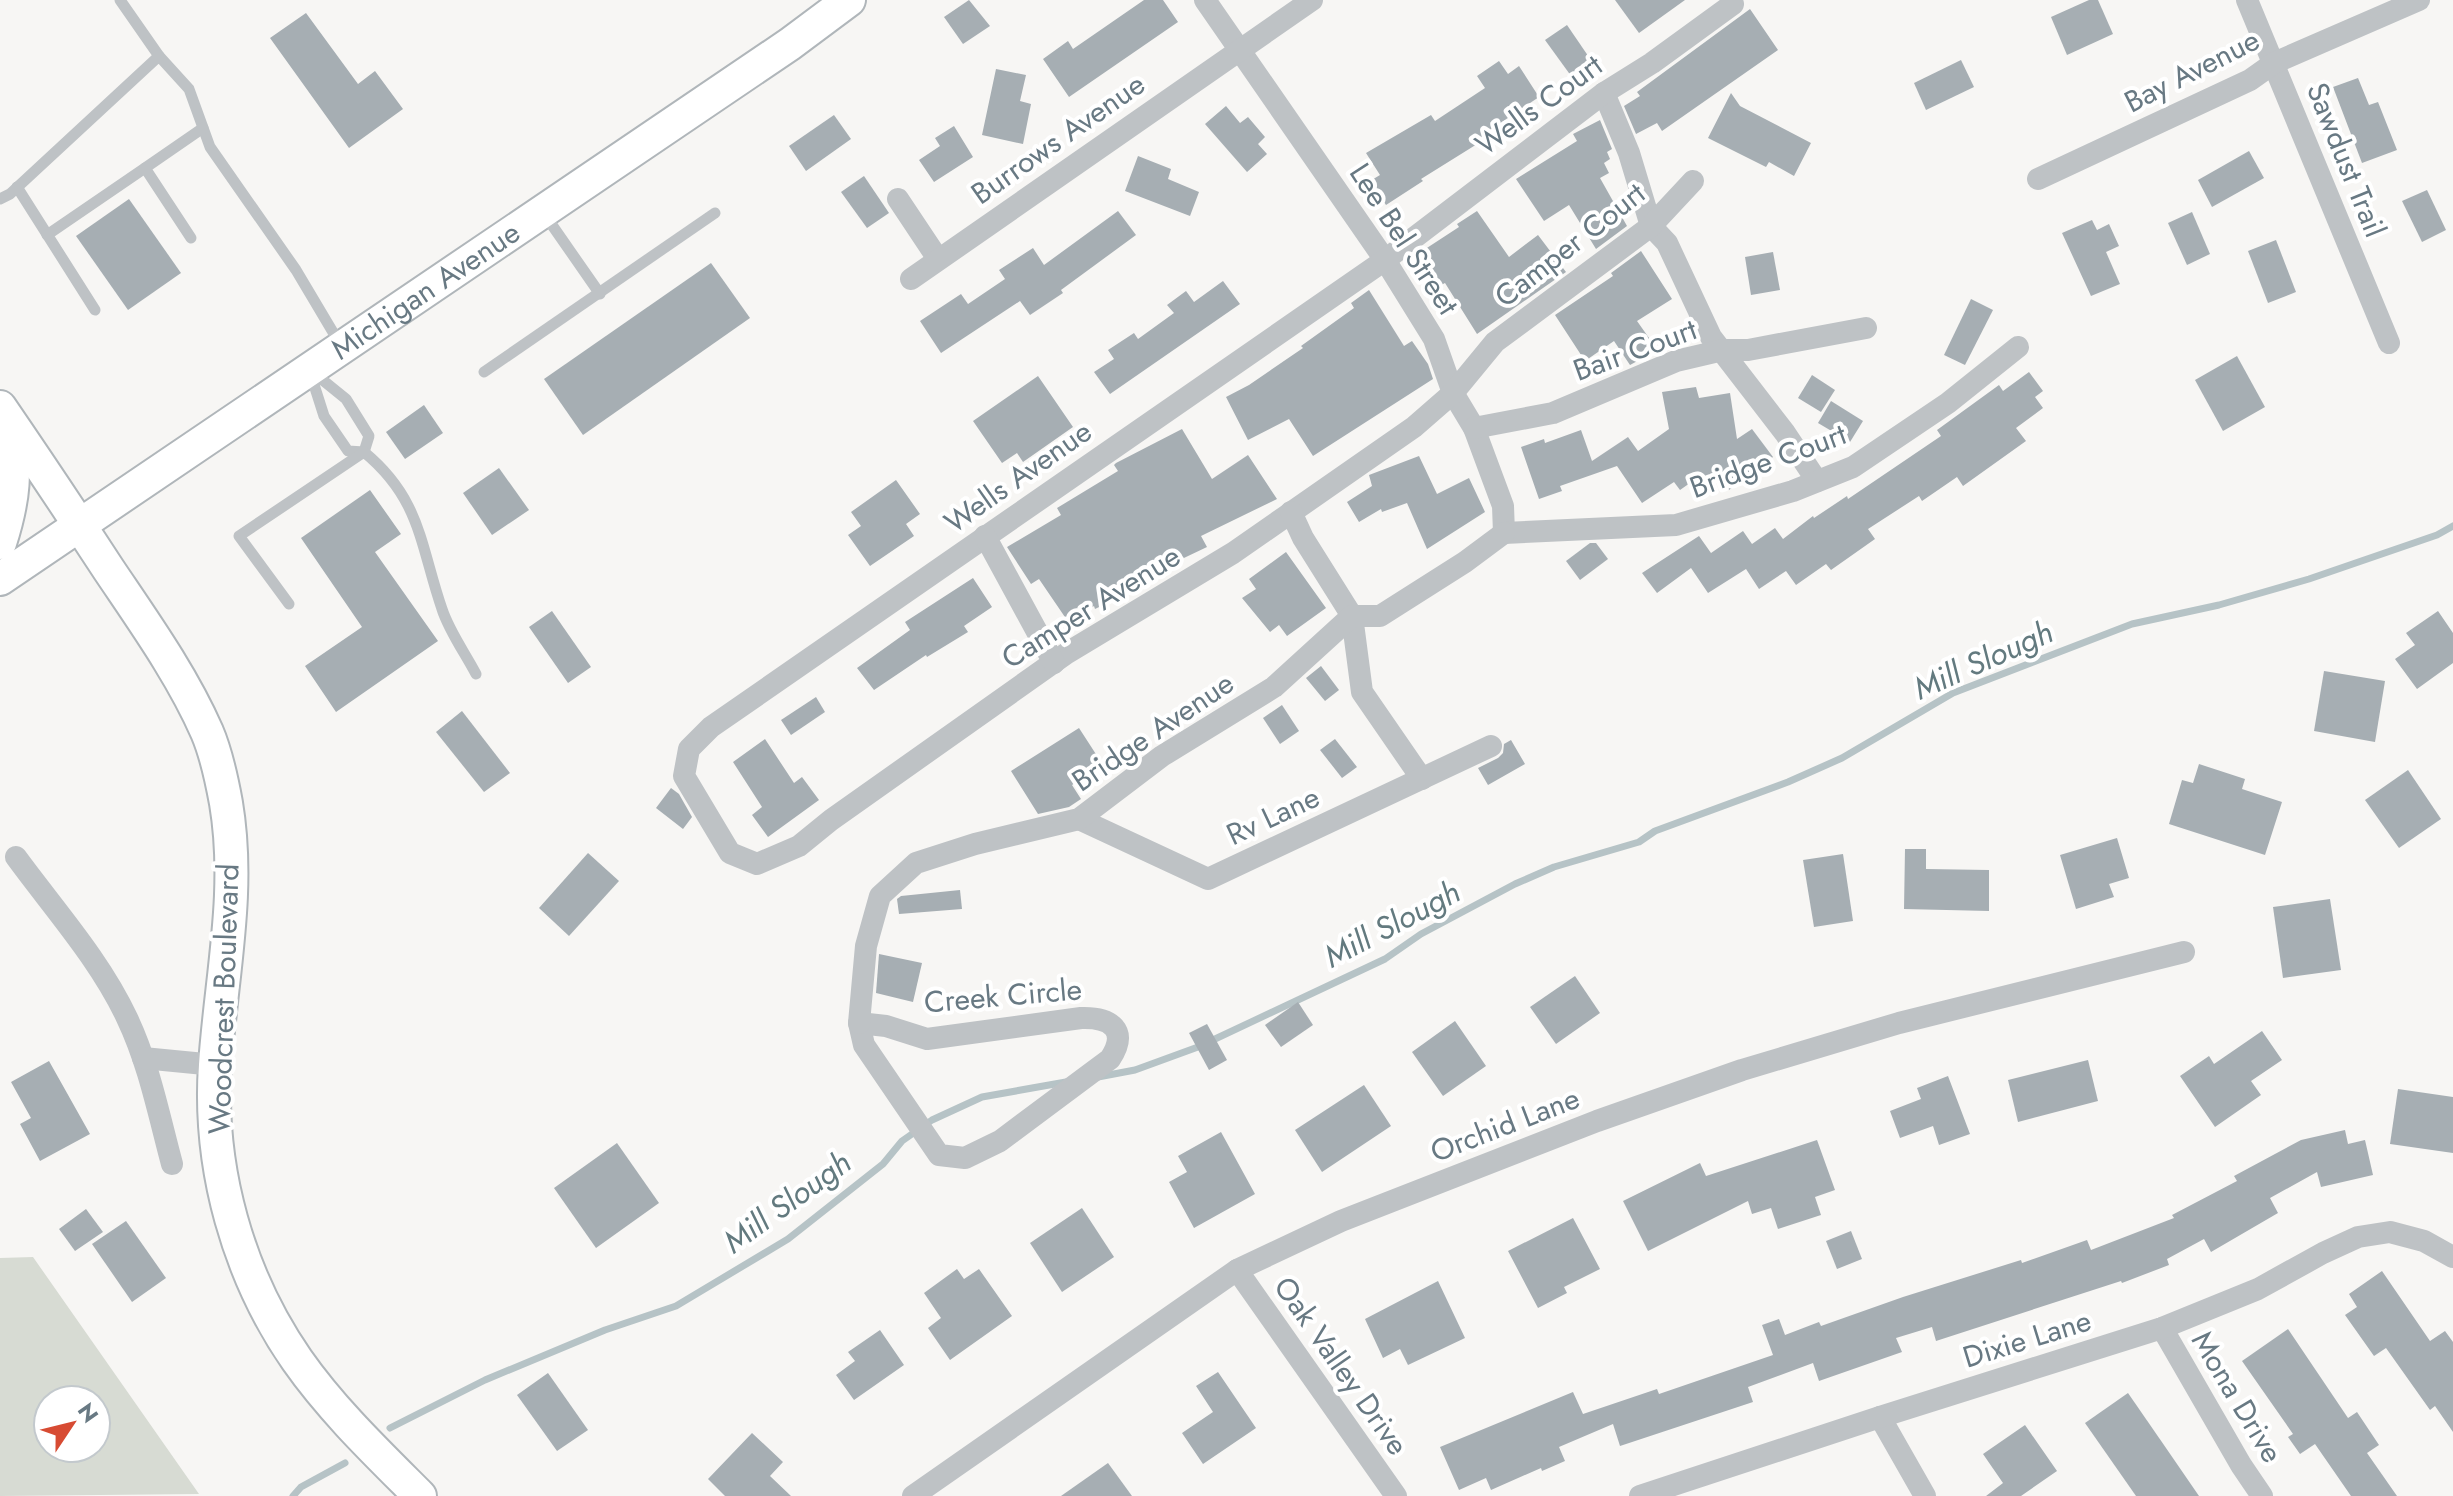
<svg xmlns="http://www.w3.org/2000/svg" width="2453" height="1496" viewBox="0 0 2453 1496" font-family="Jost,sans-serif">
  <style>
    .green { fill: #d7dbd3; fill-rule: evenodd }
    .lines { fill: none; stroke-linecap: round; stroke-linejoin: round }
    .stream { stroke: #b6c3c6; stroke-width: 7 }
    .building { fill: #a6aeb3 }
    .secondary-casing { stroke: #b0b6ba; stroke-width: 36 }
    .lane { stroke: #bec2c5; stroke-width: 11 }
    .street { stroke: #bec2c5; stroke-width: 22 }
    .secondary { stroke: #fff; stroke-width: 32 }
    .labels { text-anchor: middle; stroke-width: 8; stroke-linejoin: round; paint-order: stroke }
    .street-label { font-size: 30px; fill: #687983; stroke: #fff }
    .water-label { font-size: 32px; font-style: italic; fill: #637a7f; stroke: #fff }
  </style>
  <rect width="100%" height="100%" fill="#f7f6f4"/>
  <path class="green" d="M33,1257L199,1494L0,1496V1258ZM48,1400H96V1448H48Z"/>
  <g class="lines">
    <g class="stream">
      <path d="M1098,1077L1135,1070L1198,1047L1385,959L1421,934L1515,884L1554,867L1639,842L1655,831L1788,782L1842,758L1953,693L2132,624L2219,605L2309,579L2437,535L2453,526"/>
      <path d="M390,1428L485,1380L605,1330L676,1306L788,1239L883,1164L902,1141L932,1120L982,1097L1066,1082"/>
      <path d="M293,1496L301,1487L345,1463"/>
    </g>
  </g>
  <g class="building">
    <path d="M969,0L990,26L963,44L944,17Z"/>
    <path d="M1144,0H1163L1178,22L1069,97L1043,59L1068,41L1073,49Z"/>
    <path d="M1615,0H1685L1639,33Z"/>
    <path d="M2089,0H2098L2113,34L2067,55L2051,17Z"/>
    <path d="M1750,9L1778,50L1662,131L1657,123L1636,134L1624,106L1640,96L1637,92Z"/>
    <path d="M306,13L358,84L375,71L403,109L349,148L270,38Z"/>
    <path d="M1567,25L1595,66L1574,80L1545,40Z"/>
    <path d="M1961,60L1974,87L1926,110L1914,83Z"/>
    <path d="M1499,61L1508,74L1519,66L1539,97L1487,132L1490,136L1421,179L1423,181L1386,205L1370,181L1380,175L1366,153L1431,115L1435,121L1485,88L1477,76Z"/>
    <path d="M996,69L1026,75L1020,101L1031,104L1023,144L982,135Z"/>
    <path d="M2358,78L2369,105L2378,102L2397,150L2362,163L2333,87Z"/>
    <path d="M1731,93L1740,106L1811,143L1794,176L1769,162L1766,167L1708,138Z"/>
    <path d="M1226,106L1240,123L1248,117L1265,137L1258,144L1267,154L1247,172L1205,124Z"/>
    <path d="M834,115L851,139L806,171L789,146Z"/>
    <path d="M1600,120L1612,149L1607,152L1610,159L1604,163L1609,173L1600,178L1627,226L1596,249L1569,205L1544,221L1516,179L1577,141L1573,134Z"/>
    <path d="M954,126L973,157L934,182L919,160L940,146L935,138Z"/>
    <path d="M2249,151L2264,178L2212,207L2198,180Z"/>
    <path d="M1138,156L1171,169L1168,179L1199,192L1190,216L1125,191Z"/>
    <path d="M864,176L889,213L867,228L841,192Z"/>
    <path d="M2427,190L2446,230L2422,242L2402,201Z"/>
    <path d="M129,199L181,273L128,310L76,236Z"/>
    <path d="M1118,211L1136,235L1061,290L1063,293L1030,315L1020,301L941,353L920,321L961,294L968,304L1005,279L999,270L1033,248L1044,265Z"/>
    <path d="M1477,211L1509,257L1538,235L1566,272L1477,334L1445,283L1428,292L1410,259L1459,227L1457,224Z"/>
    <path d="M2192,212L2210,254L2187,265L2168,223Z"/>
    <path d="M2092,220L2097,230L2109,224L2119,246L2106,252L2120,284L2091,296L2062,233Z"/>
    <path d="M2276,240L2296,292L2268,303L2248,251Z"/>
    <path d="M1641,251L1672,299L1637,321L1654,345V352L1630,365L1614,341L1585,361L1555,315L1613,276L1611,273Z"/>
    <path d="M1773,252L1780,290L1751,295L1745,257Z"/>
    <path d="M711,263L750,318L583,435L544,379Z"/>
    <path d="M1223,281L1240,304L1110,394L1094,372L1114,359L1108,350L1134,333L1138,339L1174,313L1167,305L1186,291L1194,302Z"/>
    <path d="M1369,290L1404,346L1412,341L1428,364L1433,379L1313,456L1289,419L1248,440L1226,397L1249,385L1303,348L1301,346L1354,308L1351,303Z"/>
    <path d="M1971,299L1993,310L1965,365L1944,355Z"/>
    <path d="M2237,356L2265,407L2223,431L2195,380Z"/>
    <path d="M2029,372L2043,391L2035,397L2043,408L2016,428L2026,441L1963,486L1957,477L1922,501L1919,496L1868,529L1875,539L1831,570L1826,564L1796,585L1786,571L1759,589L1746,569L1708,593L1691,568L1657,593L1642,573L1699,536L1711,553L1743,531L1752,544L1775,528L1783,539L1813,516L1814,518L1847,496L1848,499L1941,436L1937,430L1999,385L2003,391Z"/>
    <path d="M1812,375L1835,390L1821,412L1798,398Z"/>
    <path d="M1038,376L1073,427L1023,462L1017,453L1002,463L973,421Z"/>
    <path d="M1696,387L1699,398L1730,393L1737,439L1752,429L1773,457L1729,490L1720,477L1697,493L1690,483L1680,490L1674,482L1642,503L1617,466L1560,486L1562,491L1539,499L1521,447L1544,439L1545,443L1581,430L1592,461L1628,437L1638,451L1669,429L1662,392Z"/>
    <path d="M1831,401L1863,421L1850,442L1818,423Z"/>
    <path d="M424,405L443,433L405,459L386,432Z"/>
    <path d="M1182,429L1212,479L1248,455L1277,499L1201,536L1207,547L1165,567L1167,572L1138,588L1095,609L1094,606L1069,623L1039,579L1031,584L1007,547L1061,515L1057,508L1118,471L1114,465L1116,463Z"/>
    <path d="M1419,456L1437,494L1469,478L1485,512L1427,549L1407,503L1382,512L1381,509L1359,522L1347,502L1372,486L1369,475Z"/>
    <path d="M499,468L529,510L492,535L463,493Z"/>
    <path d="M896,480L920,514L906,524L914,536L870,566L848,535L861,526L851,512Z"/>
    <path d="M370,490L401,534L375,552L438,641L336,712L305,666L362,627L301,538Z"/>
    <path d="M1590,543H1596L1608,559L1580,580L1566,561Z"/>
    <path d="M1286,552L1326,608L1287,636L1279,625L1270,632L1242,598L1256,589L1249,579Z"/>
    <path d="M973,578L992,607L964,626L968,632L927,657L926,655L874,690L857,668L910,630L905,622Z"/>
    <path d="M552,611L591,667L568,683L529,627Z"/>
    <path d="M2438,611L2453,633V663L2417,689L2395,659L2415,645L2406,633Z"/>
    <path d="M1321,666L1339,690L1325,701L1306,678Z"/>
    <path d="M2324,671L2385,681L2375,742L2314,731Z"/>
    <path d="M816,697L825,712L791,735L781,720Z"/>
    <path d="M1282,705L1299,731L1280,744L1263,718Z"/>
    <path d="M462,711L510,773L484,792L436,732Z"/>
    <path d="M1079,728L1103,765L1072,785L1081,799L1069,807L1038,814L1011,771Z"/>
    <path d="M765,739L794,783L802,777L819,800L768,837L752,815L762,807L733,762Z"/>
    <path d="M1335,739L1357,767L1342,778L1320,750Z"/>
    <path d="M1511,740L1525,764L1488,785L1478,768L1498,758L1503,753L1504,744Z"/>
    <path d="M2199,764L2245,779L2242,789L2282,802L2265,855L2169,824L2182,780L2193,783Z"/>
    <path d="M2408,770L2441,819L2399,848L2365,800Z"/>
    <path d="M671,788L679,794L692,817L683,829L656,808Z"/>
    <path d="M2117,838L2129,878L2109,884L2114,897L2076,909L2060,855Z"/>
    <path d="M1905,849H1926V869L1989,870V911L1904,909Z"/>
    <path d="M588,853L619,881L569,936L539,908Z"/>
    <path d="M1843,854L1853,921L1814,927L1803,860Z"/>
    <path d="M960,890L962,909L899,914L897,899L901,896Z"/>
    <path d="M2330,899L2341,970L2283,978L2273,907Z"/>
    <path d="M879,954L922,963L913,1002L876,993Z"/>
    <path d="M1575,976L1600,1013L1556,1044L1530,1007Z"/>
    <path d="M1298,1002L1313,1025L1281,1047L1265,1025Z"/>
    <path d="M1455,1021L1486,1066L1443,1096L1412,1052Z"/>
    <path d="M1207,1024L1227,1060L1209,1070L1189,1033Z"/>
    <path d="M2262,1031L2282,1060L2251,1081L2261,1095L2215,1127L2180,1076L2209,1056L2214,1064Z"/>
    <path d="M2088,1060L2098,1101L2018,1122L2008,1080Z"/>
    <path d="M49,1061L90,1134L40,1161L20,1124L31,1118L11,1082Z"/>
    <path d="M1948,1076L1970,1134L1939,1145L1933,1126L1900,1138L1890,1111L1921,1099L1917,1088Z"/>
    <path d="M1364,1085L1391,1126L1322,1172L1295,1130Z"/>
    <path d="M2398,1089L2453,1097V1153L2390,1144Z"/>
    <path d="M2345,1130L2348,1144L2365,1140L2373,1175L2321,1187L2317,1172L2270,1198L2278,1213L2211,1252L2204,1239L2167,1259L2169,1265L2122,1283L2121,1281L1936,1341L1932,1327L1896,1338L1902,1352L1819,1381L1813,1363L1748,1387L1753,1402L1620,1446L1613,1424L1559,1447L1565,1461L1542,1471L1541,1468L1491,1490L1486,1478L1459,1490L1440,1447L1573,1392L1583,1414L1657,1389L1659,1394L1773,1355L1762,1325L1779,1319L1785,1335L1819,1322L1821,1326L1903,1297L2021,1260L2022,1263L2087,1240L2091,1250L2174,1218L2172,1215L2237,1181L2234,1176L2301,1140Z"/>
    <path d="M1221,1132L1255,1194L1194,1228L1169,1182L1187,1172L1178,1156Z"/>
    <path d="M1817,1140L1835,1190L1815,1197L1821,1215L1778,1229L1771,1208L1752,1214L1748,1201L1648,1251L1623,1201L1700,1163L1706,1176Z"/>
    <path d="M617,1143L659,1203L596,1248L554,1188Z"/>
    <path d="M1082,1208L1114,1257L1062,1292L1030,1243Z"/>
    <path d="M86,1209L103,1232L75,1251L59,1229Z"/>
    <path d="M1573,1218L1600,1269L1564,1287L1567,1293L1538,1308L1508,1251Z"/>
    <path d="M126,1221L166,1278L132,1302L92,1244Z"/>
    <path d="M1851,1231L1862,1259L1837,1269L1826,1241Z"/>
    <path d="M957,1269L964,1279L979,1269L1012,1316L950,1360L928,1328L941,1318L924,1293Z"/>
    <path d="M2382,1271L2430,1341L2445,1331L2453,1342V1432L2435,1406L2430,1410L2386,1348L2374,1356L2345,1315L2357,1307L2349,1294Z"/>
    <path d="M1438,1281L1465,1338L1408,1365L1400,1349L1383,1358L1365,1319Z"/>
    <path d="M2288,1329L2348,1418L2357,1412L2379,1445L2367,1453L2397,1496H2351L2315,1444L2300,1454L2288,1437L2293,1434L2242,1361Z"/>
    <path d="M880,1330L904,1365L854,1400L836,1375L855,1361L848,1352Z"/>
    <path d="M1218,1372L1256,1428L1203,1464L1182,1433L1213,1412L1196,1386Z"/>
    <path d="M548,1373L588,1430L557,1451L517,1395Z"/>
    <path d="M2128,1393L2166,1448L2199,1496H2136L2085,1423Z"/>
    <path d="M2025,1425L2057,1471L2021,1496H1986L2003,1483L1983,1454Z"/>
    <path d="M752,1433L783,1462L770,1476L791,1496H725L708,1479Z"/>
    <path d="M1108,1463L1132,1496H1061Z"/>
  </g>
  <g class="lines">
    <defs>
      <g id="secondary">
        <path d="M0,407C37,461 73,515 109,570C144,622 182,675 207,732C216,753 222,781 226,803C241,892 221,977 215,1065C208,1168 238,1275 297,1360C332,1410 377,1453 420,1496"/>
        <path d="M0,543C15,496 15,474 10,425"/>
        <path id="s1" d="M0,579L790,44L849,0"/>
      </g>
    </defs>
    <use href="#secondary" class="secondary-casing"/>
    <g class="lane">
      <path d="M120,0L159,56"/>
      <path d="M17,187L95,310"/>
      <path d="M0,199L10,194L159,56L189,89L210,147L296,270L340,344"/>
      <path d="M545,215L600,294"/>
      <path d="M47,235L145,168"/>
      <path d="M191,238L145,168L203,128"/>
      <path d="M309,369L346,399L369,436L364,452L348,451L324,416Z"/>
      <path d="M484,372L715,213"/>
      <path d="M289,604L239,536L364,452C421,499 420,545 442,609C449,631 465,653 476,674"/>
    </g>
    <g class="street">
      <path d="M1205,0L1385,260L1434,339L1453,393L1474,428L1503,506L1504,533"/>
      <path d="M2247,0L2389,343"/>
      <path d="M1604,93L1629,153L1651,226L1667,243L1711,337L1785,433L1817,481"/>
      <path d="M2038,179L2250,80L2274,63L2419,0"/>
      <path d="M1693,181L1651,226L1495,342L1453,393L1414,427L1233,553L1067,653L831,820L799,846L757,864L730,853L684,776L689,749L711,727L1385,260L1604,93L1652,63L1733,4"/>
      <path d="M898,199L938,259"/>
      <path d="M911,279L1312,0"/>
      <path d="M1474,428L1553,413L1676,361L1723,350H1748L1866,328"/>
      <path d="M1291,512L1303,538L1352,616L1362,692L1422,779"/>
      <path d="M1504,533L1676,525L1793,491L1853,467L1948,403L2018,347"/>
      <path d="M985,536L1054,663"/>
      <path d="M1079,819L1208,879L1491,746"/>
      <path d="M16,857C54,909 100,960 127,1018C149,1064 159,1116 172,1164"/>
      <path d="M1081,1018C1111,1017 1129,1030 1110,1059L1000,1141L965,1158L939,1155L864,1045L859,1023L886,1026L927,1039Z"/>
      <path d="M859,1023L866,946L880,896L916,863L975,844L1079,819L1162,756L1274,687L1352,616H1380L1465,562L1504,533"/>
      <path d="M143,1058L215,1065"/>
      <path d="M1237,1270L1396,1496"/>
      <path d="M2162,1328L2241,1465L2262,1496"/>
      <path d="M1880,1417L1925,1496"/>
      <path d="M913,1496L1237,1270L1341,1221L1597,1121L1742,1070L1899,1023L2184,952"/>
      <path d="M1640,1496L1880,1417L2162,1328L2258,1289L2323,1253L2358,1237L2390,1232L2424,1241L2453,1257"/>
    </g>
    <use href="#secondary" class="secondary"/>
  </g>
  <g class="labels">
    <g class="street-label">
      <text transform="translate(2192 71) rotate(-27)" y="10">Bay Avenue</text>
      <text transform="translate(1539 105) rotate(-36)" y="10">Wells Court</text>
      <text transform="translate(1058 139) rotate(-35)" y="10">Burrows Avenue</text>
      <text transform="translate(2346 160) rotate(68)" y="10">Sawdust Trail</text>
      <text transform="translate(1404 239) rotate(57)" y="10">Lee Bel Street</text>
      <text transform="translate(1570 245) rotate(-38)" y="10">Camper Court</text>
      <text dy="10" stroke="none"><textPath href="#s1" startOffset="514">Michigan Avenue</textPath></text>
      <text transform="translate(1635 350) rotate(-20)" y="10">Bair Court</text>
      <text transform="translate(1768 461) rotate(-20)" y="10">Bridge Court</text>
      <text transform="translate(1018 477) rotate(-35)" y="10">Wells Avenue</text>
      <text transform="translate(1091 607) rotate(-32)" y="10">Camper Avenue</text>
      <text transform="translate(1153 732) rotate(-34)" y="10">Bridge Avenue</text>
      <text transform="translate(1273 816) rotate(-25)" y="10">Rv Lane</text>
      <text transform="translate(1003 996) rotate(-5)" y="10">Creek Circle</text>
      <text transform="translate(224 999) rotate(-88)" y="10">Woodcrest Boulevard</text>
      <text transform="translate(1505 1125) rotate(-21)" y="10">Orchid Lane</text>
      <text transform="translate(2027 1339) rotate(-17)" y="10">Dixie Lane</text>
      <text transform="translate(1341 1366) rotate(55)" y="10">Oak Valley Drive</text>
      <text transform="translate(2237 1397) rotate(59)" y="10">Mona Drive</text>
    </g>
    <g class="water-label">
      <text transform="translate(1983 660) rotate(-24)" y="11">Mill Slough</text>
      <text transform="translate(1392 924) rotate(-28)" y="11">Mill Slough</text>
      <text transform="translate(787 1202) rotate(-36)" y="11">Mill Slough</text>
    </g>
  </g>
  <g transform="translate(72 1424) rotate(55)"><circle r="38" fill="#ffffff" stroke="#c3c9cd" stroke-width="2"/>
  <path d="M0-6L14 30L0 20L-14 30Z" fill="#d74b33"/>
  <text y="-12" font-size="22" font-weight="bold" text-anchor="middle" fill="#687983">N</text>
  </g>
</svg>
